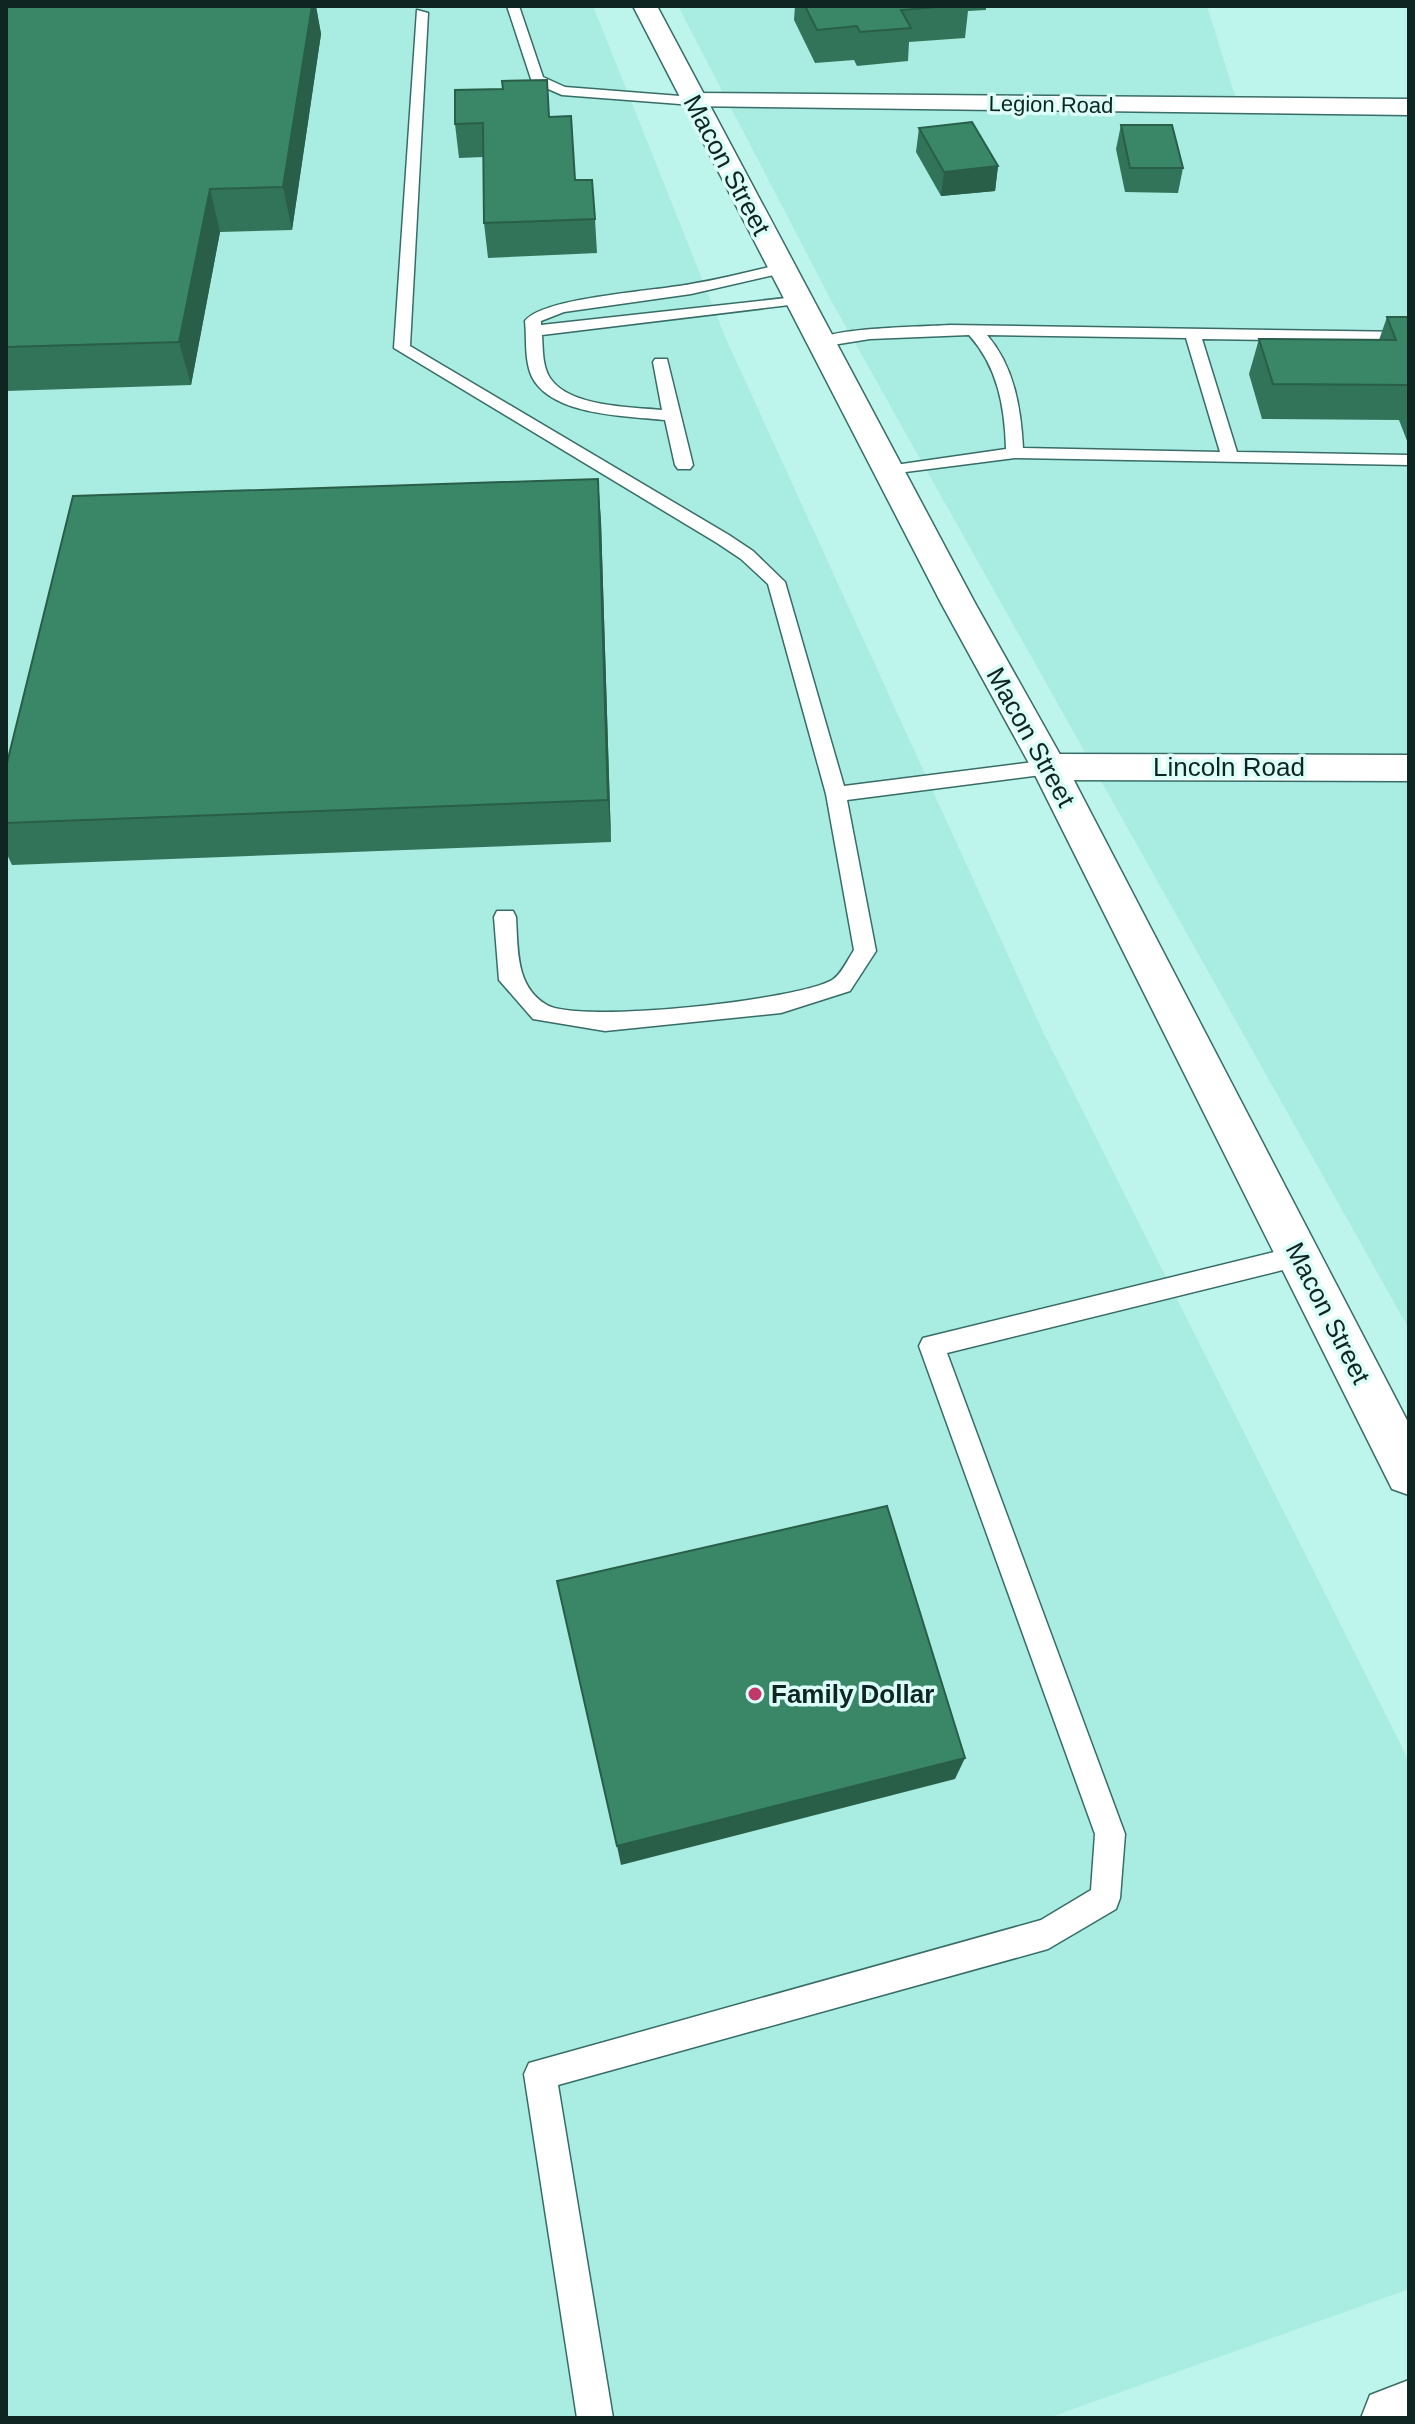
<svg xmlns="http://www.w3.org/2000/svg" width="1415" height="2424" viewBox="0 0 1415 2424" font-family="Helvetica,sans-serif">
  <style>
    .built { fill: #a9ece1 }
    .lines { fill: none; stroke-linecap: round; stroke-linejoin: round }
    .service-casing { stroke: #376d66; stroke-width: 3 }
    .minor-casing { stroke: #376d66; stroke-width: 3 }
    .secondary-casing { stroke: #376d66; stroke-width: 3 }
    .primary-casing { stroke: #376d66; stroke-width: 3 }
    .service { fill: #fff; fill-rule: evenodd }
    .minor { fill: #fff; fill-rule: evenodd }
    .secondary { fill: #fff; fill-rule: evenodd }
    .primary { fill: #fff; fill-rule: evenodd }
    .wall { fill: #327459 }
    .shaded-wall { fill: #295e49 }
    .building { fill: #3a8768; stroke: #295e49; stroke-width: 2 }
    .poi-dot { fill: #c43869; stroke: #dcfef8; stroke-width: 3 }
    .labels { text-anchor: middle; stroke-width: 7; stroke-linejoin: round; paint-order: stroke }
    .far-street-label { font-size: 22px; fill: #0e2522; stroke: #dcfef8 }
    .street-label { font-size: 26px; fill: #0e2522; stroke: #dcfef8 }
    .poi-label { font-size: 26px; font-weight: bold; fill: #0e2522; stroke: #dcfef8; text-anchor: start }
  </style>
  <rect width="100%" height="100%" fill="#bdf5ec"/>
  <g class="built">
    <path d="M6,6H593L726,339L1044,1034L1409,1761V2289L1048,2418H6Z"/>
    <path d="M678,6H1207L1235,96L1409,100V1329L832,302Z"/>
  </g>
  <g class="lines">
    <defs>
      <g id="service">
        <path d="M507,6H519L543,77L565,87L693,97L700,101L693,105L562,95L532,82Z"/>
        <path d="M417,10L428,13L410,346L729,535L753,551L785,582L844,786L1049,760L1059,767L1049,774L847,800L876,951L850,991L781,1013L605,1031L533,1019L499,980L494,917L497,911H513L516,917C518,948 515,987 547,1005C581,1024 798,1000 832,980C841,975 848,959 854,950L826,794L768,584L741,559L717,543L394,348Z"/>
        <path d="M782,264L790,269L787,272L691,294L564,312L541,321V325L804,296L806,299L798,304L542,335C543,348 542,366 550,378C569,407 631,407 662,410L653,362L655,359H667L693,465L690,469H678L675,465L665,420C627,416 552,416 532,377C524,360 527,339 525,321C543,297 657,291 691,284C722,279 752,271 782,264Z"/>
        <path d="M950,325L1409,332V342L1202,339L1237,452L1409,455V465L1015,458L882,475L879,471L882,467L888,466L1006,449C1005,408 998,367 969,335L870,339L820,347L812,342C830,327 923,327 950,325ZM987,335L1186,338L1220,452L1023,448C1021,408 1014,366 987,335Z"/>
        <path d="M1299,1246L1308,1249L1311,1256L1308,1263L1299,1266L947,1353L1125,1834L1120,1898L1116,1909L1048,1949L558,2085L613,2418H577L524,2074L529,2063L1041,1920L1091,1890L1095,1834L919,1346L923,1338Z"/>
      </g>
      <g id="minor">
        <path d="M693,93L1409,99V115L684,106L680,101L684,96Z"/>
        <path d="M1049,754L1409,755V781L1049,780L1036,776L1031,767L1036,758Z"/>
      </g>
      <path id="secondary" d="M1409,2380V2418H1361L1370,2395Z"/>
      <path id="primary" d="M633,6H657L975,603L1067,767L1409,1424V1495L1392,1489L1031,767L941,603Z"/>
    </defs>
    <use href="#service" class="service-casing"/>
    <use href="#minor" class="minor-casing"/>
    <use href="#secondary" class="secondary-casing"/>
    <use href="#primary" class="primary-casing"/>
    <use href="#service" class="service"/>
    <use href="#minor" class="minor"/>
    <use href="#secondary" class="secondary"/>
    <use href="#primary" class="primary"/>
  </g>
  <g class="wall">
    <path d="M6,6H322L316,7L321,34L292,230L220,232L191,385L6,391Z"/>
    <path d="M795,6H986V10L968,11L965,38L909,42L908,61L857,66L854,60L815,63L794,20Z"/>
    <path d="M550,117L575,180L595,219L597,253L488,258L484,223L483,157L459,158L455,124Z"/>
    <path d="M1121,125L1183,168L1178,193L1125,192L1116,149Z"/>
    <path d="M919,128L998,166L995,191L941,196L916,152Z"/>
    <path d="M1387,317H1409V446L1399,420L1262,419L1249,374L1259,339L1379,340Z"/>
    <path d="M598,479L601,522L611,842L12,865L6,852V767Z"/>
  </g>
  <g class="shaded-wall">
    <path d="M312,6H316L321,34L292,230L283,187Z"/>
    <path d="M998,166L995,191L941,196L944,172Z"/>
    <path d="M210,189L220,232L191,385L179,342Z"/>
    <path d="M598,479L601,522L611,842L608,800Z"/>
    <path d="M965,1758L955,1779L621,1865L617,1846Z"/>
  </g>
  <g class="building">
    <path d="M6,6H312L283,187L210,189L179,342L6,347Z"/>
    <path d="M805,6H950L901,10L911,28L860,32L857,26L817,30Z"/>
    <path d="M547,80L549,117L571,116L575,180H592L595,219L484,223L483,123L455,124V90L503,89L502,81Z"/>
    <path d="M972,122L998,166L944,172L919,128Z"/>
    <path d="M1121,125H1172L1183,168H1130Z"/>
    <path d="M1387,317H1409V385L1273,384L1259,339L1396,340Z"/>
    <path d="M598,479L608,800L6,823V767L73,496Z"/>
    <path d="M887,1506L965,1758L617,1846L557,1581Z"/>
  </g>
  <circle class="poi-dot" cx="755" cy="1694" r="8"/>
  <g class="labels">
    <g class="far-street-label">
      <text transform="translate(1051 104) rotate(1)" y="8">Legion Road</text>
    </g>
    <g class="street-label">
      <text transform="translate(727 165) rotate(62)" y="9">Macon Street</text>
      <text transform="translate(1031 737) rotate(61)" y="9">Macon Street</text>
      <text x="1229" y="776">Lincoln Road</text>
      <text transform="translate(1328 1313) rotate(63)" y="9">Macon Street</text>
    </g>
    <g class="poi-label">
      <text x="771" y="1703">Family Dollar</text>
    </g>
  </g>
  <rect width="1415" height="2424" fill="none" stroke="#0e2522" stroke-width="16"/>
</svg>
